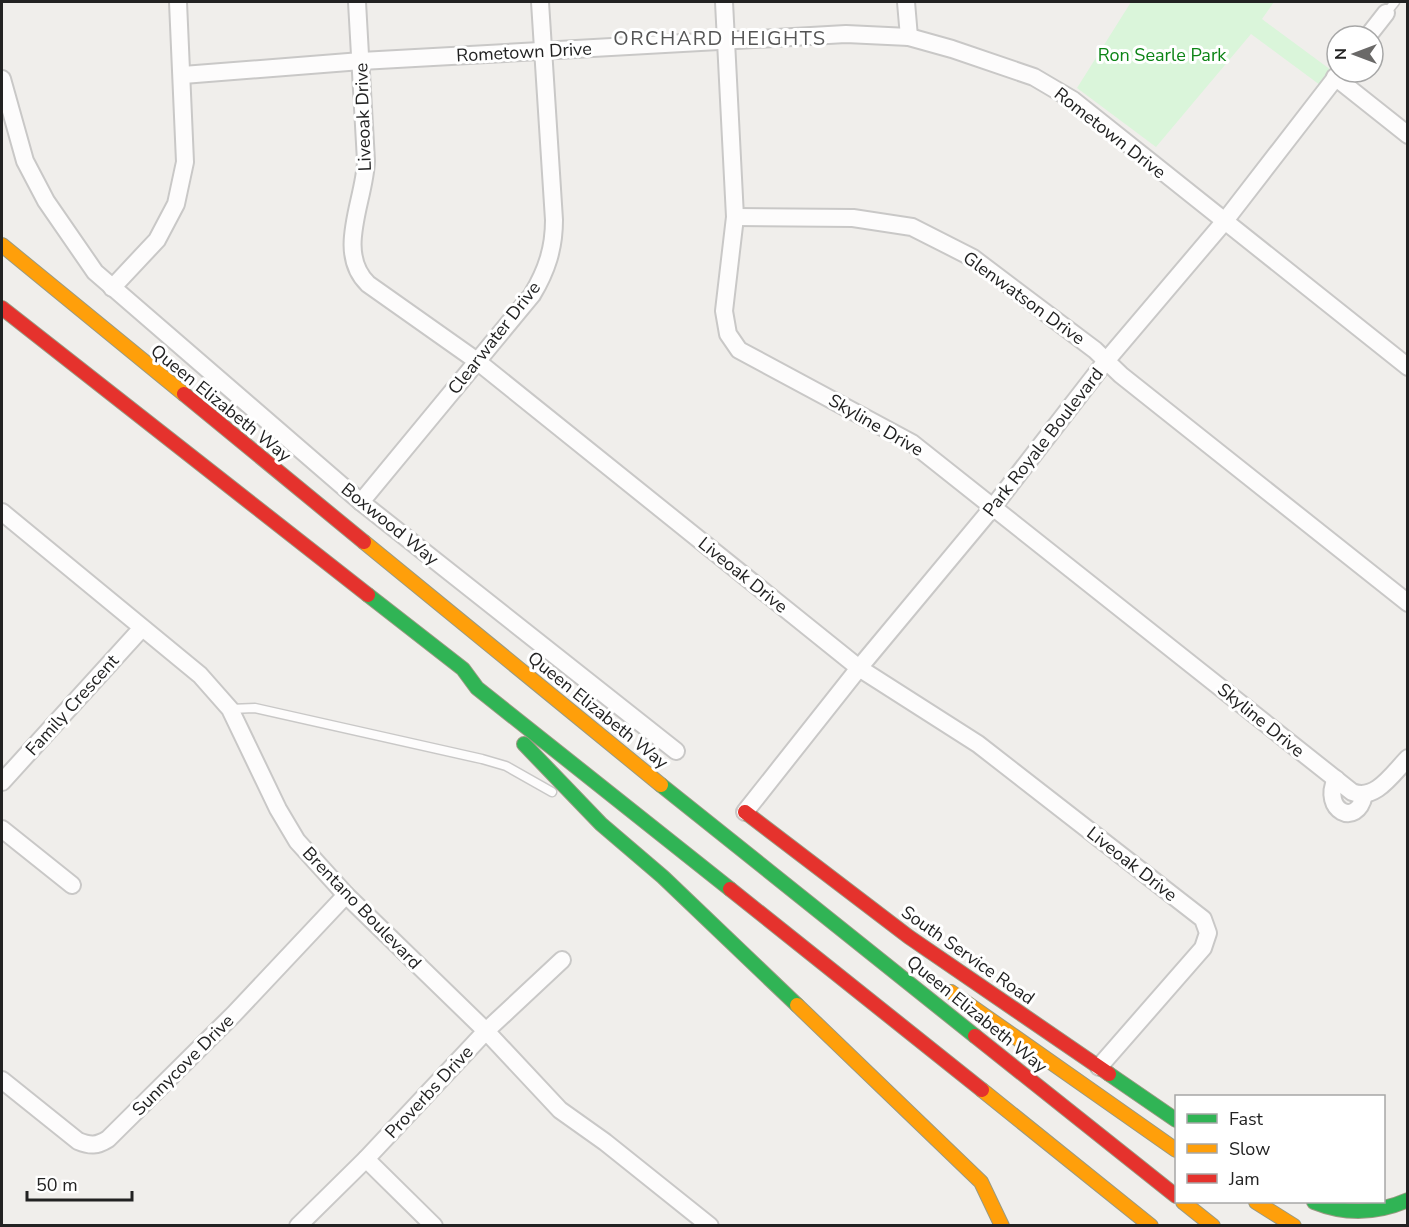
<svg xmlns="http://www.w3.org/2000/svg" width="1409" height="1227" viewBox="0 0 1409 1227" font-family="'Nunito Sans',sans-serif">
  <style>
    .park { fill: #daf5da }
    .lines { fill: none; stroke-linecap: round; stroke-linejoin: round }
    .lane-casing { stroke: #c9c8c7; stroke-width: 11 }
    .street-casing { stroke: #c9c8c7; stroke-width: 20 }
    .fast-casing { stroke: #999a82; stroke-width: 16 }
    .slow-casing { stroke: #999a82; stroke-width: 16 }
    .jam-casing { stroke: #999a82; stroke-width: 16 }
    .lane { stroke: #fdfcfc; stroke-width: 8 }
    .street { stroke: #fdfcfc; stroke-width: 16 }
    .fast { stroke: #30b455; stroke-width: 14 }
    .slow { stroke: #ff9f0a; stroke-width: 14 }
    .jam { stroke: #e5322d; stroke-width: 14 }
    .labels { text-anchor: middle; stroke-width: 6; stroke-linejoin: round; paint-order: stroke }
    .street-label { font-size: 18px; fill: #222; stroke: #fff }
    .park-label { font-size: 18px; fill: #0c8416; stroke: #fff }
    .neighbourhood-label { font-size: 20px; letter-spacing: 1.5px; fill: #555; stroke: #fff }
  </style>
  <rect width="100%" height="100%" fill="#f0eeeb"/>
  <path class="park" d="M1131,2H1274L1262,19L1331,70L1320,85L1251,34L1156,147L1077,88Z"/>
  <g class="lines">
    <defs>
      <g id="lane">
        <path d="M1386,13L1395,2"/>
        <path d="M230,709L255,708L482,759L506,766L552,792"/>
      </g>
      <g id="street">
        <path d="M357,2L366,161C365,200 335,252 368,284L477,361L859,668L978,744L1203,919L1208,933L1203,948L1099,1067"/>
        <path d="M724,2L735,217L724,311L728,334L739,350L912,443L1352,792C1375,802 1393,773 1408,758"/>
        <path d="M906,2L909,37"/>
        <path d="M1368,36L1386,13"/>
        <path d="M183,75L361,61L846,34L909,37L952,49L1034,77L1073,100L1408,367"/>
        <path d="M1335,77L1408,135"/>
        <path d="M2,79L25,161L46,201L95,272L361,502L676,751"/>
        <path d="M735,217L853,218L912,227L973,258L1095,350L1121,375L1408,603"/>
        <path d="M112,288L157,240L176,204L185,162L178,2"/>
        <path d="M361,502L532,295C547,270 554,248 554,220L540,2"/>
        <path d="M2,512L200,675L230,709L278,809L297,841L346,895L486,1031L560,1110L605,1142L710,1226"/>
        <path d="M1336,779C1321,810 1357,829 1364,795"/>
        <path d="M2,782L142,628"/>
        <path d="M745,812L859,668L993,507L1106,361L1224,222L1340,72"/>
        <path d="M2,829L72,885"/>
        <path d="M2,1080L78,1141C90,1146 97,1146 108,1139L234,1014L346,895"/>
        <path d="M366,1159L434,1226"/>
        <path d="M298,1226L366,1159L486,1031L562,960"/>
      </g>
      <g id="fast">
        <path d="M368,595L463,669L477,688L730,889"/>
        <path d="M524,744L601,824L663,877L797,1005"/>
        <path d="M661,785L975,1036"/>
        <path d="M1109,1074L1176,1120"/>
        <path d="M1314,1202C1346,1215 1376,1214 1408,1200"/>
      </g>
      <g id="slow">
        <path d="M2,245L184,394"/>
        <path d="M364,542L661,785"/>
        <path d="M951,992L1176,1150"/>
        <path d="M797,1005L981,1182L1002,1226"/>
        <path d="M982,1090L1151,1226"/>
        <path d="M1183,1202L1213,1226"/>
        <path d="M1256,1202L1294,1226"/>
      </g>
      <g id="jam">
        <path d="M2,308L368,595"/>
        <path d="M184,394L364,542"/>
        <path d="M745,812L909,937L1109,1074"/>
        <path d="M730,889L982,1090"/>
        <path d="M975,1036L1176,1196"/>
      </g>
    </defs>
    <use href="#lane" class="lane-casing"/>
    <use href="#street" class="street-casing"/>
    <use href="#fast" class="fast-casing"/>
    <use href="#slow" class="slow-casing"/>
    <use href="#jam" class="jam-casing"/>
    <use href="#lane" class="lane"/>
    <use href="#street" class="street"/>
    <use href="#fast" class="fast"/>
    <use href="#slow" class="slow"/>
    <use href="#jam" class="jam"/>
  </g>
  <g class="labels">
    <g class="street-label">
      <text transform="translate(524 52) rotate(-3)" y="6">Rometown Drive</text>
      <text transform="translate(363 117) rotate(-92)" y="6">Liveoak Drive</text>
      <text transform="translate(1110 133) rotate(38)" y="6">Rometown Drive</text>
      <text transform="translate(1024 298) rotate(36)" y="6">Glenwatson Drive</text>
      <text transform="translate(494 338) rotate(-52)" y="6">Clearwater Drive</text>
      <text transform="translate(221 403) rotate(39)" y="6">Queen Elizabeth Way</text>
      <text transform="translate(876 425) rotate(30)" y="6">Skyline Drive</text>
      <text transform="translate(1043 442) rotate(-52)" y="6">Park Royale Boulevard</text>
      <text transform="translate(390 524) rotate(39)" y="6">Boxwood Way</text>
      <text transform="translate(743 575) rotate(39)" y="6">Liveoak Drive</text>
      <text transform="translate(72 705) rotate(-48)" y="6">Family Crescent</text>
      <text transform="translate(598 710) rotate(39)" y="6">Queen Elizabeth Way</text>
      <text transform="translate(1261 720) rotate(39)" y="6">Skyline Drive</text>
      <text transform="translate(1132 864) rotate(38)" y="6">Liveoak Drive</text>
      <text transform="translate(362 908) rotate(46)" y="6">Brentano Boulevard</text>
      <text transform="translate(968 955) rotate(35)" y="6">South Service Road</text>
      <text transform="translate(977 1014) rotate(39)" y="6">Queen Elizabeth Way</text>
      <text transform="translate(183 1065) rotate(-45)" y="6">Sunnycove Drive</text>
      <text transform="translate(429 1092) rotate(-47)" y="6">Proverbs Drive</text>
    </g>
    <g class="park-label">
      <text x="1162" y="61">Ron Searle Park</text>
    </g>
    <g class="neighbourhood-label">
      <text x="720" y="45">ORCHARD HEIGHTS</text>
    </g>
  </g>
  <rect width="1409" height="1227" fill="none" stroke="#222222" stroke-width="6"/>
  <rect x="1175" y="1095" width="210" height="108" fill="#ffffff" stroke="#a7a7a7" stroke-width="1.5"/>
  <rect x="1187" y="1114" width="30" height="9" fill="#30b455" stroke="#a7a7a7" stroke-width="1.5"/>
  <text x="1229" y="1125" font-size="18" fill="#222222">Fast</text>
  <rect x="1187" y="1144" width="30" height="9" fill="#ff9f0a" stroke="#a7a7a7" stroke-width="1.5"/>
  <text x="1229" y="1155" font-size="18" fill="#222222">Slow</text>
  <rect x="1187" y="1174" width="30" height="9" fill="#e5322d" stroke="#a7a7a7" stroke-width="1.5"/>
  <text x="1229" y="1185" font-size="18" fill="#222222">Jam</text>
  <g transform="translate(1355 54) rotate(270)"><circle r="28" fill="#ffffff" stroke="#a7a7a7" stroke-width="1.5"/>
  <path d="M0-4.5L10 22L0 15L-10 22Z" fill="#6a6968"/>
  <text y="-9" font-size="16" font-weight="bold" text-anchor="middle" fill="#222222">N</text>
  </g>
  <path d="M27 1191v9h105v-9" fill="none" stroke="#222222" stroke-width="3"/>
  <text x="36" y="1191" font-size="18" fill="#222222" stroke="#ffffff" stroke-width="4.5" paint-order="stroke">50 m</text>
</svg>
